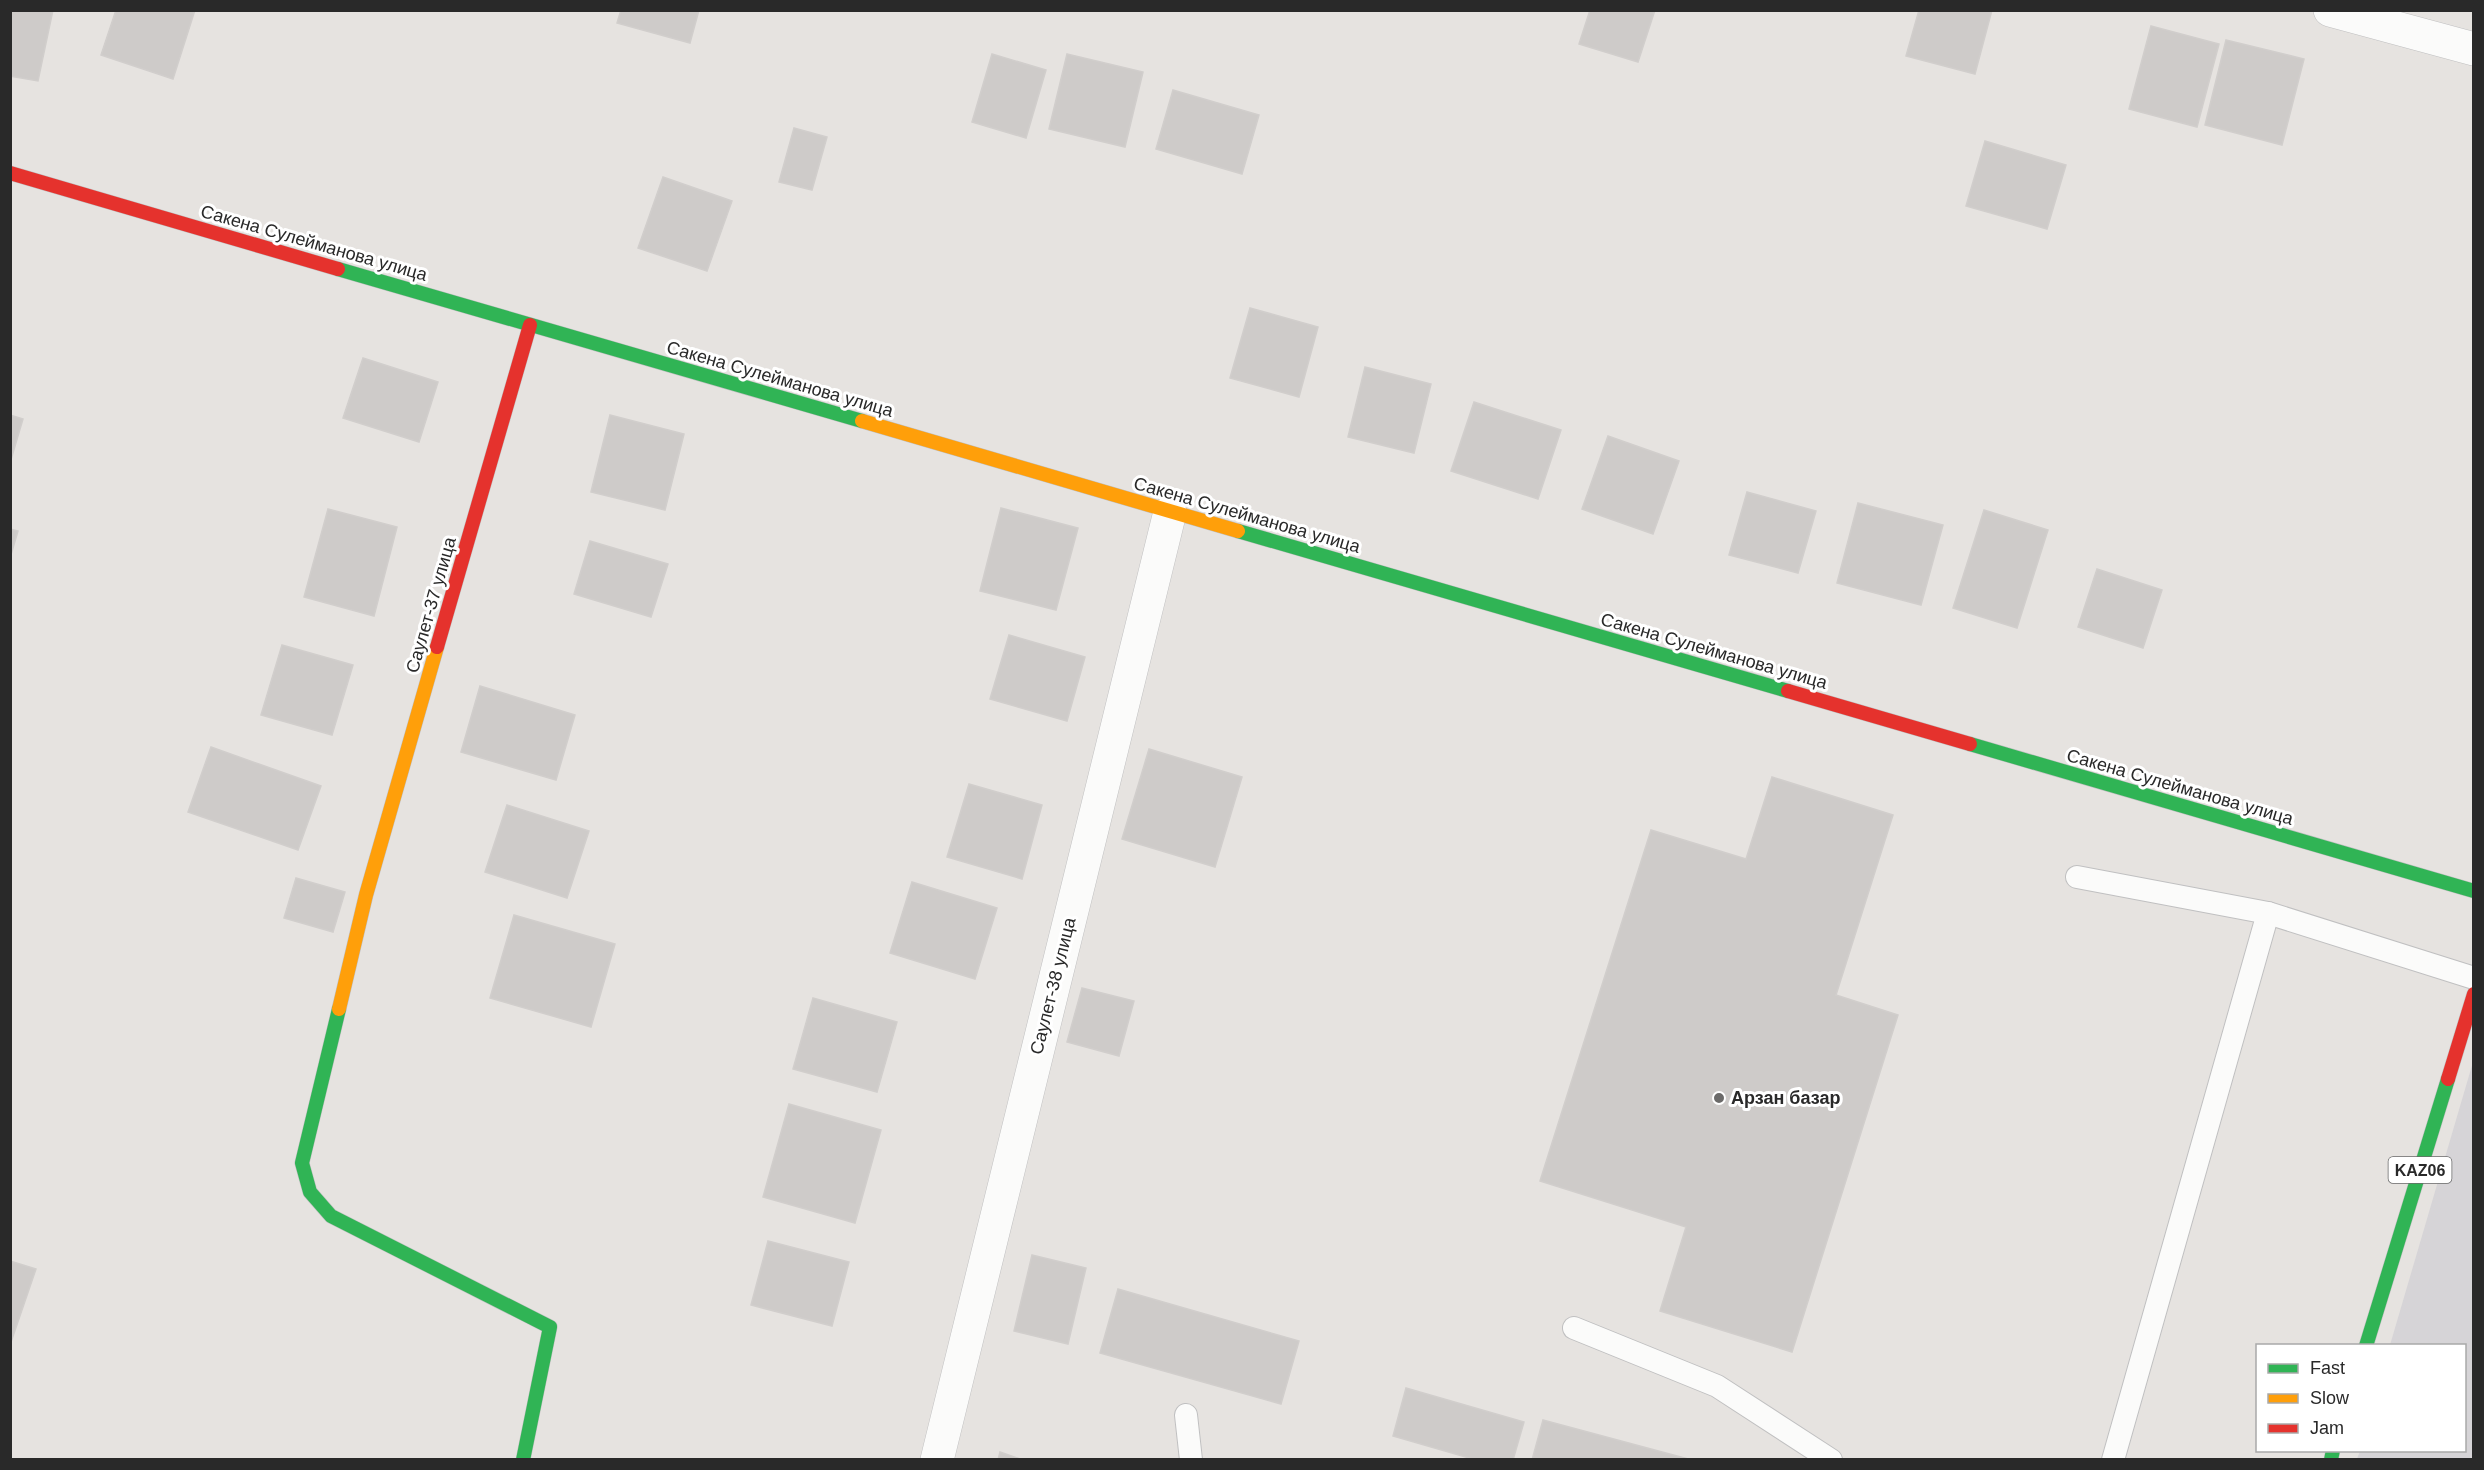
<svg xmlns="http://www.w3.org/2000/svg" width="2484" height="1470" viewBox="0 0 2484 1470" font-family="Arial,sans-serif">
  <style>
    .industrial { fill: #d6d4d7 }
    .building { fill: #cecbc9; stroke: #d1cecc; stroke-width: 1.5 }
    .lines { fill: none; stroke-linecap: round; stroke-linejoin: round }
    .lane-casing { stroke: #c0c0c1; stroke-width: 24 }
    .street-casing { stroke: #c0c0c1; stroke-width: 34 }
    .fast-casing { stroke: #c0c0c1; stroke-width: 15 }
    .slow-casing { stroke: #c0c0c1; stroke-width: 15 }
    .jam-casing { stroke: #c0c0c1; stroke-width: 15 }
    .lane { stroke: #fbfbfa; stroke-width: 22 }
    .street { stroke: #fbfbfa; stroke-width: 33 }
    .fast { stroke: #30b455; stroke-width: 14 }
    .slow { stroke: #ff9f0a; stroke-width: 14 }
    .jam { stroke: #e5322d; stroke-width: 14 }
    .poi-dot { fill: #6b6a69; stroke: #fff; stroke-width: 2 }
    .labels { text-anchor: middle; stroke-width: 6; stroke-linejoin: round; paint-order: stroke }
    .shield { fill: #fff; stroke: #696969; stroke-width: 1.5 }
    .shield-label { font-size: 16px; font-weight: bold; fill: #292929 }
    .street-label { font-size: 18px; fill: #292929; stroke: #fff }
    .poi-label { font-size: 18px; font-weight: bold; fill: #292929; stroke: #fff; text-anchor: start }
  </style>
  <rect width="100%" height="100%" fill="#e6e3e0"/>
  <path class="industrial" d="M2473,1062V1459H2357L2360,1451L2464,1450V1346L2390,1345Z"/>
  <g class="building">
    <path d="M10,10H53L38,81L10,76Z"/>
    <path d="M116,10H195L173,79L101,55Z"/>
    <path d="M621,10H699L690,43L617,23Z"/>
    <path d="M1590,10H1655L1638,62L1579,44Z"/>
    <path d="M1919,10H1992L1975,74L1906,56Z"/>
    <path d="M2151,26L2219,44L2197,127L2129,109Z"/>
    <path d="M2226,40L2304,59L2282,145L2205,125Z"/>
    <path d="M992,54L1046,70L1026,138L972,122Z"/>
    <path d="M1067,54L1143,72L1125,147L1049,129Z"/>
    <path d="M1173,90L1259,115L1242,174L1156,149Z"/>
    <path d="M794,128L827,137L812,190L779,182Z"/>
    <path d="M1985,141L2066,165L2047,229L1966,206Z"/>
    <path d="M663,177L732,201L707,271L638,248Z"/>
    <path d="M1250,308L1318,327L1299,397L1230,378Z"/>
    <path d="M363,358L438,382L419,442L343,418Z"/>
    <path d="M1365,367L1431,384L1414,453L1348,437Z"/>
    <path d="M1474,402L1561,430L1538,499L1451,471Z"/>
    <path d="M10,415L23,419L10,463Z"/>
    <path d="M610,415L684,434L665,510L591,492Z"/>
    <path d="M1608,436L1679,461L1653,534L1582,509Z"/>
    <path d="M1747,492L1816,511L1798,573L1729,555Z"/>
    <path d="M1858,503L1943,525L1921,605L1837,583Z"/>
    <path d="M1001,508L1078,528L1056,610L980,591Z"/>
    <path d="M328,509L397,527L374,616L304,597Z"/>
    <path d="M1984,510L2048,530L2017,628L1953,608Z"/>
    <path d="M10,529L18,531L10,558Z"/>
    <path d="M590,541L668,564L651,617L574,594Z"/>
    <path d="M2097,569L2162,590L2143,648L2078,627Z"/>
    <path d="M1009,635L1085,657L1067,721L990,699Z"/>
    <path d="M282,645L353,665L332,735L261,715Z"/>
    <path d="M480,686L575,715L556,780L461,752Z"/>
    <path d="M211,747L321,786L298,850L188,812Z"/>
    <path d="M1149,749L1242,777L1215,867L1122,839Z"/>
    <path d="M1772,777L1893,815L1836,995L1898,1015L1792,1352L1660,1311L1686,1227L1540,1181L1651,830L1746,859Z"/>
    <path d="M969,784L1042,805L1022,879L947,857Z"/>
    <path d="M507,805L589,831L567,898L485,872Z"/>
    <path d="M296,878L345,892L333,932L284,918Z"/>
    <path d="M912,882L997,908L975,979L890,953Z"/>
    <path d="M514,915L615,944L591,1027L490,998Z"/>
    <path d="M1082,988L1134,1001L1119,1056L1067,1042Z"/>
    <path d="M813,998L897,1022L877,1092L793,1069Z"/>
    <path d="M789,1104L881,1130L855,1223L763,1197Z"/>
    <path d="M768,1241L849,1262L832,1326L751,1305Z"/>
    <path d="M1032,1255L1086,1268L1068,1344L1014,1331Z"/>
    <path d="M10,1261L36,1269L10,1345Z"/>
    <path d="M1118,1289L1299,1341L1281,1404L1100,1353Z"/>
    <path d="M1406,1388L1524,1422L1513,1460H1476L1393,1436Z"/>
    <path d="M1543,1420L1692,1460H1532Z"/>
    <path d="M1000,1452L1023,1460H998Z"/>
  </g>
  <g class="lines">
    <defs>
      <g id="lane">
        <path d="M2077,877L2268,913L2474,978"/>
        <path d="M1574,1328L1717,1386L1831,1460"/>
        <path d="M1186,1415L1191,1460"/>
        <path d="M2113,1460L2268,913"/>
      </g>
      <g id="street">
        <path d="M2330,10L2474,49"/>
        <path d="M937,1460L1170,512"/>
      </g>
      <g id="fast">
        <path d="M338,269L862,421"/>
        <path d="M1238,531L1788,691"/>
        <path d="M1970,744L2474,891"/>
        <path d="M339,1009L302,1163L310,1192L331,1216L550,1327L523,1460"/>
        <path d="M2366,1346L2448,1079"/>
        <path d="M2331,1460L2333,1450"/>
      </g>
      <g id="slow">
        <path d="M862,421L1238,531"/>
        <path d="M339,1009L366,895L437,647"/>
      </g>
      <g id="jam">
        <path d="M10,173L338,269"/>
        <path d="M437,647L530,325"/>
        <path d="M1788,691L1970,744"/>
        <path d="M2448,1079L2474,994"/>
      </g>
    </defs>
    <use href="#lane" class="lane-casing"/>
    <use href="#street" class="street-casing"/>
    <use href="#fast" class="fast-casing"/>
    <use href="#slow" class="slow-casing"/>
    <use href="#jam" class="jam-casing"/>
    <use href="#lane" class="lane"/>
    <use href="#street" class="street"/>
    <use href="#fast" class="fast"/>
    <use href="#slow" class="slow"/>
    <use href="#jam" class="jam"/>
  </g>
  <circle class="poi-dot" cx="1719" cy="1098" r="6"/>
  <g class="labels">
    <rect class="shield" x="2388.5" y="1157" width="63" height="26" rx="4.5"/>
    <g class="shield-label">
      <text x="2420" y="1176">KAZ06</text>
    </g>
    <g class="street-label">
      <text transform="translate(314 243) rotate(16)" y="6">Сакена Сулейманова улица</text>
      <text transform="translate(780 379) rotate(16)" y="6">Сакена Сулейманова улица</text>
      <text transform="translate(1247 515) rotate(16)" y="6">Сакена Сулейманова улица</text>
      <text transform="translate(431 605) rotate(-74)" y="6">Саулет-37 улица</text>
      <text transform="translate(1714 651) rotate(16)" y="6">Сакена Сулейманова улица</text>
      <text transform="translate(2180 787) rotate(16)" y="6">Сакена Сулейманова улица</text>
      <text transform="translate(1053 986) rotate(-76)" y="6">Саулет-38 улица</text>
    </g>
    <g class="poi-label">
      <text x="1731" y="1104">Арзан базар</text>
    </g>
  </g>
  <rect width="2484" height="1470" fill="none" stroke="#292929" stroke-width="24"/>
  <rect x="2256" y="1344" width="210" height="108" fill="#ffffff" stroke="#a9a9a9" stroke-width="1.5"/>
  <rect x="2268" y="1364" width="30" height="9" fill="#30b455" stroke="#a9a9a9" stroke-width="1.5"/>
  <text x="2310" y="1374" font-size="18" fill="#292929">Fast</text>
  <rect x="2268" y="1394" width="30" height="9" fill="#ff9f0a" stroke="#a9a9a9" stroke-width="1.5"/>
  <text x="2310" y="1404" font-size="18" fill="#292929">Slow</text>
  <rect x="2268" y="1424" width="30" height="9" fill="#e5322d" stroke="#a9a9a9" stroke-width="1.5"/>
  <text x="2310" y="1434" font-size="18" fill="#292929">Jam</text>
</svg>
